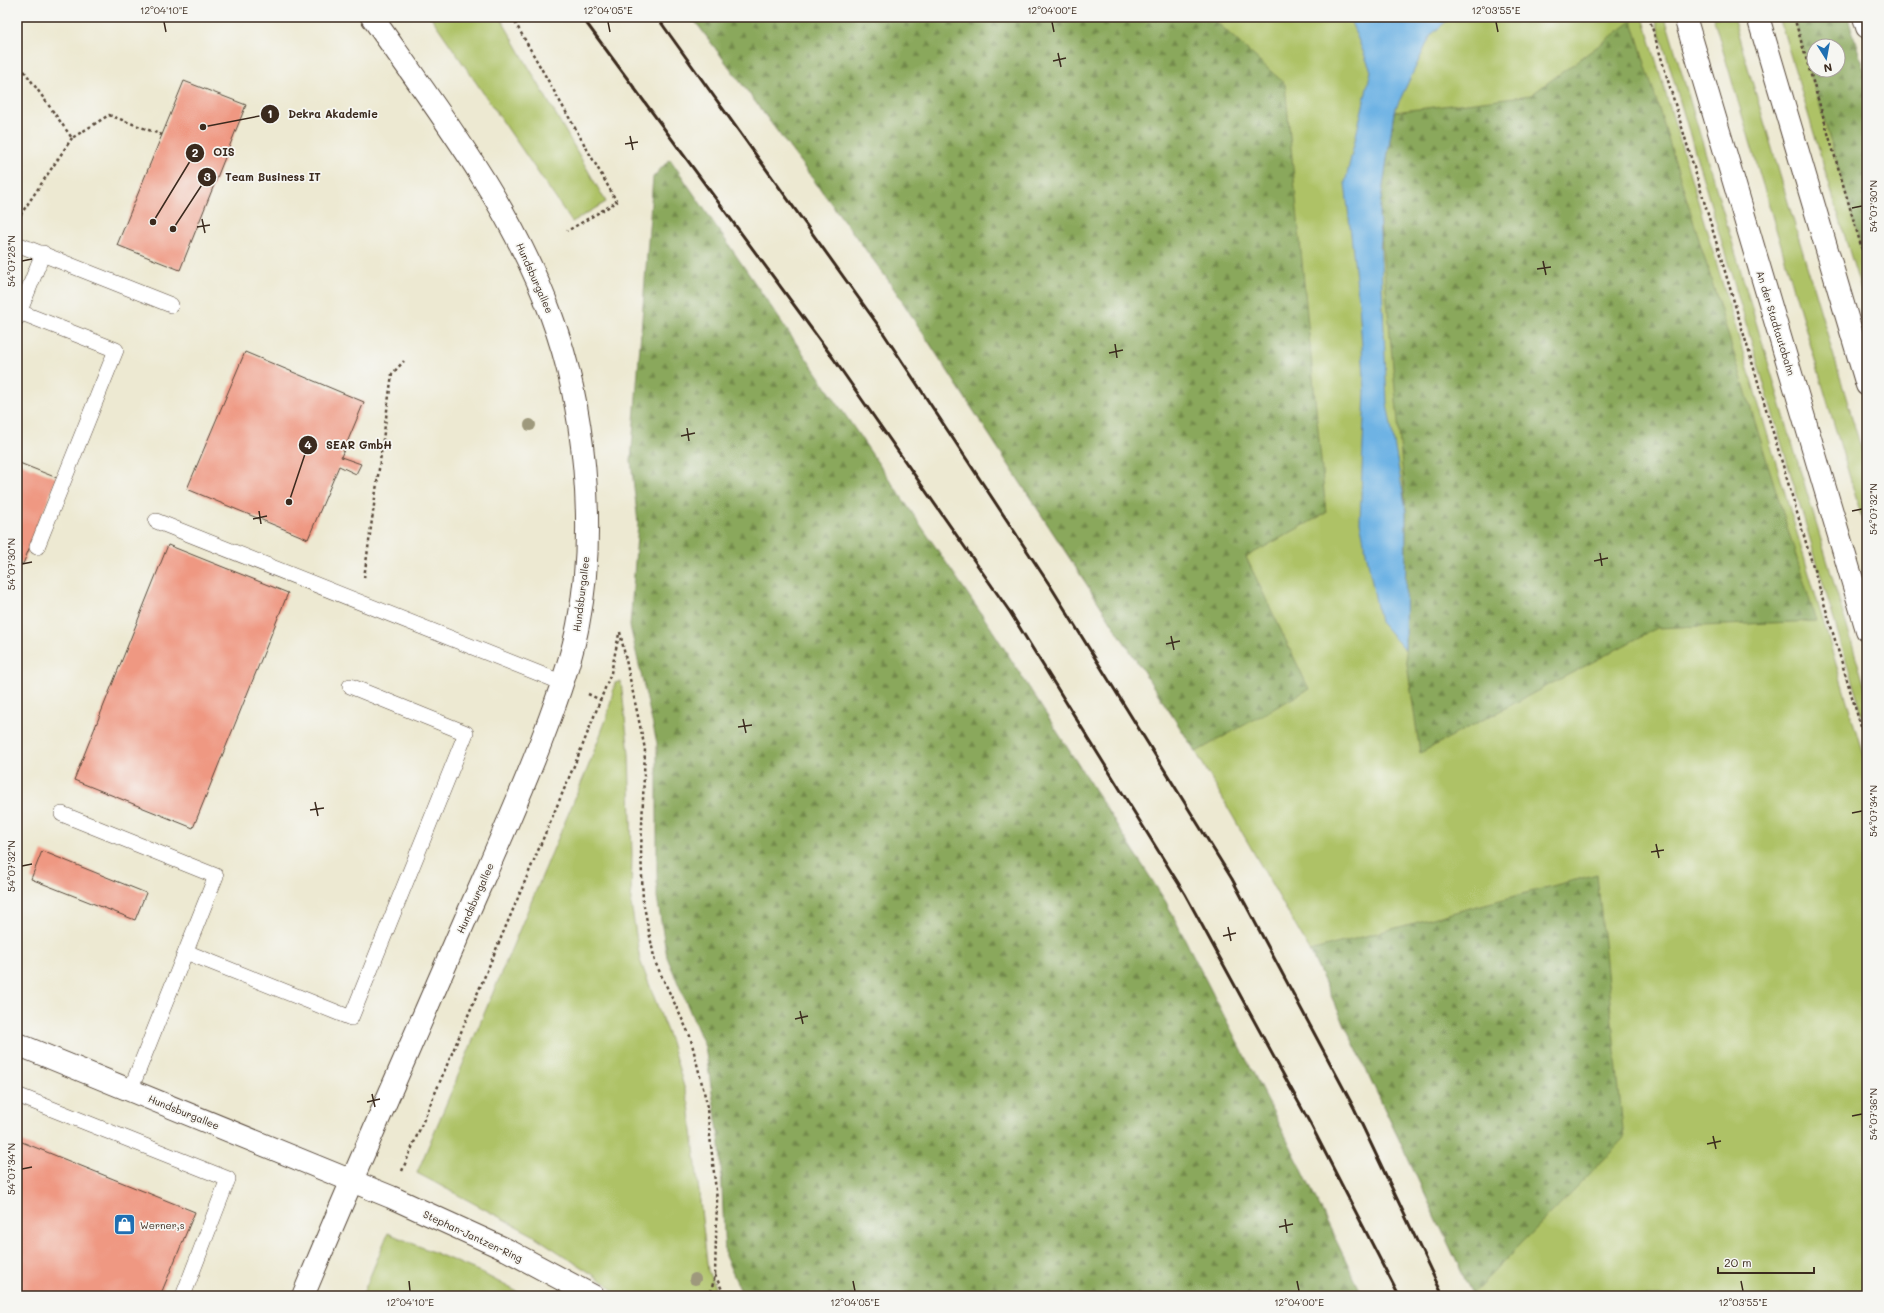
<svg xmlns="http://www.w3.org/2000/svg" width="1884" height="1313" viewBox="0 0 1884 1313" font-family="Mali,sans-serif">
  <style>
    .grass { fill: #aec266; stroke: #747642 }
    .forest { fill: url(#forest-firs); stroke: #62693c; fill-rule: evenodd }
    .water { fill: #6eb3e4; stroke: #546e81 }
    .building { fill: #ef9882 }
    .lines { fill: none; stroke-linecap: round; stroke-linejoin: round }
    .service-casing { stroke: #564739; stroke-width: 16 }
    .minor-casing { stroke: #564739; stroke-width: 24 }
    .tertiary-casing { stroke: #564739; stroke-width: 24 }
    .trunk-casing { stroke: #564739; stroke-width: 24 }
    .path { stroke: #564739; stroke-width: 2.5; stroke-dasharray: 3 3; stroke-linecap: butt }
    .service { stroke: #fff; stroke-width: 15 }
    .minor { stroke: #fff; stroke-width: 22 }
    .tertiary { stroke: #fff; stroke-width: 22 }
    .trunk { stroke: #fff; stroke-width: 22 }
    .rail { stroke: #3b2a1e; stroke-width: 3 }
    .tree { fill: #9e997b }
    .ticks { fill: none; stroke: #3b2a1e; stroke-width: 1.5 }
    .labels { text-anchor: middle; stroke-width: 3.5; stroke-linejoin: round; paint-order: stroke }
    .street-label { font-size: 10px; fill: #3b2a1e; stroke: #f6f6f2 }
    .poi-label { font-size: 10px; fill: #3b2a1e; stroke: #f6f6f2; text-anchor: start }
    .leader { fill: none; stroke: #3b2a1e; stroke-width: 1.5 }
    .callout-dot { fill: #3b2a1e; stroke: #f6f6f2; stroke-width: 1.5 }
    .mark-label { font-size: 12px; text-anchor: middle; font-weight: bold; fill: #fff }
    .callout-label { font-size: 11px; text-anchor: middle; font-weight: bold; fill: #3b2a1e; stroke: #f6f6f2; stroke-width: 3.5; stroke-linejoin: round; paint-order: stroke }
    .neatline { fill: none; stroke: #3b2a1e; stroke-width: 1.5 }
    .ticks-label { font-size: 10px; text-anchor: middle; fill: #3b2a1e }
  </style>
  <defs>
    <pattern id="forest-firs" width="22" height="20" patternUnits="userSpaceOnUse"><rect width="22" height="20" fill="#8aa85b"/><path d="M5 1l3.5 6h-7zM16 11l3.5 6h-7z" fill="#72894b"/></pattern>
  </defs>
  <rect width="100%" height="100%" fill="#f6f6f2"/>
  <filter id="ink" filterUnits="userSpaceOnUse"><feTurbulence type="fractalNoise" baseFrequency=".025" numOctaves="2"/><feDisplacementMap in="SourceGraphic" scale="8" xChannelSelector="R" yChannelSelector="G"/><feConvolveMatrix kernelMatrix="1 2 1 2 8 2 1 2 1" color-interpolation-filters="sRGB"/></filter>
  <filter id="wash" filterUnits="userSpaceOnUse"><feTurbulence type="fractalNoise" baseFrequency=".012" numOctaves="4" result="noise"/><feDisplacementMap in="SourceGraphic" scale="16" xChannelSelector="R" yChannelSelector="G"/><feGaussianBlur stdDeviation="0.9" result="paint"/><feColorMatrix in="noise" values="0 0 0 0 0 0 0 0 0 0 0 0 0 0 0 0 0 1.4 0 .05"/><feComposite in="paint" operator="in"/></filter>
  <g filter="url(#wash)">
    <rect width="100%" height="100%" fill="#ede9d2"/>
    <g class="grass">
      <path d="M431,17H500L606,202L572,222Z"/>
      <path d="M692,17H1643L1867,768V1296H1473L1310,951L1196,752L889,281Z"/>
      <path d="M1655,17H1665L1867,694V731Z"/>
      <path d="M1713,17H1733L1867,468V535Z"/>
      <path d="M1779,17H1794L1867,266V310Z"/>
      <path d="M621,681L629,754L632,854L631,903L640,960L671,1042L689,1104L708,1271L719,1296H619L607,1284L531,1234L417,1173L588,767L607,717L615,683Z"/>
      <path d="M388,1233L478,1271L525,1296H362Z"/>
    </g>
    <g class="forest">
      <path d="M692,17H1211L1285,84L1326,513L1246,557L1309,689L1196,752L889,281Z"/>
      <path d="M1794,17H1848L1867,80V266ZM1814,46H1838V70H1814Z"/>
      <path d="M1632,21L1816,621L1657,628L1420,753L1405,650L1406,510L1379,213L1394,112L1531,95Z"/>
      <path d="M670,159L991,628L1166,902L1286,1137L1363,1296H743L725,1256L720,1144L705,1047L667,957L657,897V743L630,626L638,523L631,461L653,177Z"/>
      <path d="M1597,874L1624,1139L1472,1294L1310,951Z"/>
    </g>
    <path class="water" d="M1349,17H1451L1431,35L1394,112L1379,213L1387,403L1406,510L1405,650L1380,622L1360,522L1365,390L1359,304L1345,183L1371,71Z"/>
    <g id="blocks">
      <g class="building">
        <path d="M184,81L246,105L180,270L117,245Z"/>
        <path d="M245,352L364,402L341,457L361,464L356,474L339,466L308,539L187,489Z"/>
        <path d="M17,462L57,478L23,564L17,562Z"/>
        <path d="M168,545L288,593L193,828L74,780Z"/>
        <path d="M42,851L146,893L135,920L31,879Z"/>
        <path d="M17,1140L195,1212L160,1296H17Z"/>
      </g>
    </g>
  </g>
  <g filter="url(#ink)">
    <use href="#blocks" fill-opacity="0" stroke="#564739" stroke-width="1"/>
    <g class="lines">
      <defs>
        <g id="service">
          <path d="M17,244L171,305"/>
          <path d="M17,311L116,350L37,547"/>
          <path d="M17,318L43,253"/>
          <path d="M156,521L563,683"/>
          <path d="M62,814L216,876L130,1091"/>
          <path d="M186,952L351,1018L466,733L350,686"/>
          <path d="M17,1095L228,1179L183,1296"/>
        </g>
        <g id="minor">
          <path d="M1864,17L1867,27"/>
          <path d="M17,1044L391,1197L507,1250L593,1296"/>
        </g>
        <path id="tertiary" d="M303,1296C352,1178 404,1061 455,943C487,869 522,795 550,718C561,688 572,657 578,625C597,529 585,406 551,315C511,205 439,112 372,17"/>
        <g id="trunk">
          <path d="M1685,17L1867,630"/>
          <path d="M1758,17L1867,385"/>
        </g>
      </defs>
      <use href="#service" class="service-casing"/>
      <use href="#minor" class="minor-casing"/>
      <use href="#tertiary" class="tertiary-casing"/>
      <use href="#trunk" class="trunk-casing"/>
      <g class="path">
        <path d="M512,17L617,202L567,231"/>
        <path d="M1649,17L1867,747"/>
        <path d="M1794,17L1867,266"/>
        <path d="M17,61L72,138L109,115L162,135"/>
        <path d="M17,220L72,138"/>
        <path d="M364,578L392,374L404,361"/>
        <path d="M620,632L645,749L641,851L643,901L655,962L690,1036L706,1100L717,1200L715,1275L710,1296"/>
        <path d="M588,694L601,700"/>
        <path d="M402,1171L582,747L611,673L619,634"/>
        <path d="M715,1275L725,1296"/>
      </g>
      <use href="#service" class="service"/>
      <use href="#minor" class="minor"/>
      <use href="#tertiary" class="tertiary"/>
      <use href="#trunk" class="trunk"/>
      <g class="rail">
        <path d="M582,17L833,358L1010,612L1185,894L1312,1127L1399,1296"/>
        <path d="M657,17L878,325L1051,587L1232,879L1354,1108L1443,1296"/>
      </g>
    </g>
    <g class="tree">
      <circle cx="530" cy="425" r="6"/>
      <circle cx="695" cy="1279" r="6"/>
    </g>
  </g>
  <path class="ticks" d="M164,22L166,32M608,22L610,32M1052,22L1054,32M1496,22L1498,32M1058,53L1061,67M1053,61L1066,58M630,136L633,150M625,144L638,142M1852,208L1862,206M202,219L205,233M197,227L210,225M22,261L32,259M1543,261L1546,275M1537,269L1551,267M1115,344L1117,358M1109,353L1123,350M687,428L689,441M681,436L695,433M259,511L261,524M1852,511L1862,509M253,519L267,516M1600,553L1602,566M1594,561L1608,558M22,564L32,562M1171,636L1174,650M1166,644L1180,641M743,719L746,733M738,727L752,725M315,802L318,816M310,810L324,808M1852,813L1862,811M1656,844L1659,858M1651,852L1664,850M22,866L32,864M1228,927L1231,941M1223,936L1236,933M800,1011L803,1024M795,1019L808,1016M372,1094L375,1107M367,1102L380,1099M1852,1116L1862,1114M1713,1136L1716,1149M1707,1144L1721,1141M22,1169L32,1167M1285,1219L1287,1233M1279,1227L1293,1224M409,1281L410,1291M853,1281L855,1291M1297,1281L1299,1291M1741,1281L1743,1291"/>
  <defs>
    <symbol id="shop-square" viewBox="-11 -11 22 22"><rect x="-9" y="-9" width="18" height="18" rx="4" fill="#1f6fb2" stroke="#f6f6f2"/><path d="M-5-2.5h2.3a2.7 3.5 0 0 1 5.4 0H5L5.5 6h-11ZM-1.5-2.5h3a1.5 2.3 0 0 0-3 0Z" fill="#fff"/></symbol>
  </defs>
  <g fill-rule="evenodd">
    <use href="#shop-square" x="112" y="1212" width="25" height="25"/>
  </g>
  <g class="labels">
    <g class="street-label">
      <text transform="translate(535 278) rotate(66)" y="4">Hundsburgallee</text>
      <text transform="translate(1776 323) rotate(73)" y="4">An der Stadtautobahn</text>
      <text transform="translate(581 594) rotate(-83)" y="4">Hundsburgallee</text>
      <text transform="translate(475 898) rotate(-66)" y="4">Hundsburgallee</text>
      <text transform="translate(184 1112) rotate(22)" y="4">Hundsburgallee</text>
      <text transform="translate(473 1236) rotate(25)" y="4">Stephan-Jantzen-Ring</text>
    </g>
    <g class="poi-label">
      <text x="140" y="1229">Werner,s</text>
    </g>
  </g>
  <path class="leader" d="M203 127L270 114M153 222L195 153M173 229L207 177M289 502L308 445"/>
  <g class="callout-dot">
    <circle cx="203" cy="127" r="4"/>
    <circle cx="153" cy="222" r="4"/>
    <circle cx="173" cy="229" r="4"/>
    <circle cx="289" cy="502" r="4"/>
    <circle cx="270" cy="114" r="10"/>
    <circle cx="195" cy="153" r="10"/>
    <circle cx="207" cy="177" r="10"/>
    <circle cx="308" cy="445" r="10"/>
  </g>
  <g class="mark-label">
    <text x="270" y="118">1</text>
    <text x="195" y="157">2</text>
    <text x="207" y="181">3</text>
    <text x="308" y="449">4</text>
  </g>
  <g class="callout-label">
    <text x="333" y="118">Dekra Akademie</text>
    <text x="224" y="156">OIS</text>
    <text x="273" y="181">Team Business IT</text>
    <text x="359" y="449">SEAR GmbH</text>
  </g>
  <rect width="1884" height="1313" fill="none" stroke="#f6f6f2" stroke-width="44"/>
  <g transform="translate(1826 58) rotate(169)"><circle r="19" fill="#f6f6f2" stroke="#aba49d"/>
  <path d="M0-3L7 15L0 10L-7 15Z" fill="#1f6fb2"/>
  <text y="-6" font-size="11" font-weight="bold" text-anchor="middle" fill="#3b2a1e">N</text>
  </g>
  <path d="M1718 1267v6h96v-6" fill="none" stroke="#3b2a1e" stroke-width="2"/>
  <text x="1724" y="1267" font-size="12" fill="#3b2a1e" stroke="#f6f6f2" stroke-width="3" paint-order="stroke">20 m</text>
  <rect x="22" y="22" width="1840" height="1269" class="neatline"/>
  <g class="ticks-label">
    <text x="164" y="14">12°04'10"E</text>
    <text x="608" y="14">12°04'05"E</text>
    <text x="1052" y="14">12°04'00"E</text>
    <text x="1496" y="14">12°03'55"E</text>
    <text transform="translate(1873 206) rotate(-90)" y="4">54°07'30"N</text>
    <text transform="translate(11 261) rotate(-90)" y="4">54°07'28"N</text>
    <text transform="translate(1873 509) rotate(-90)" y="4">54°07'32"N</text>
    <text transform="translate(11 564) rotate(-90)" y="4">54°07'30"N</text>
    <text transform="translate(1873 811) rotate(-90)" y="4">54°07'34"N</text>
    <text transform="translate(11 866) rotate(-90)" y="4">54°07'32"N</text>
    <text transform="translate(1873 1114) rotate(-90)" y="4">54°07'36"N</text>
    <text transform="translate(11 1169) rotate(-90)" y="4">54°07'34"N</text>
    <text x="410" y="1306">12°04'10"E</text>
    <text x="855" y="1306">12°04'05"E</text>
    <text x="1299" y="1306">12°04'00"E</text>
    <text x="1743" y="1306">12°03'55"E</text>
  </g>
</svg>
